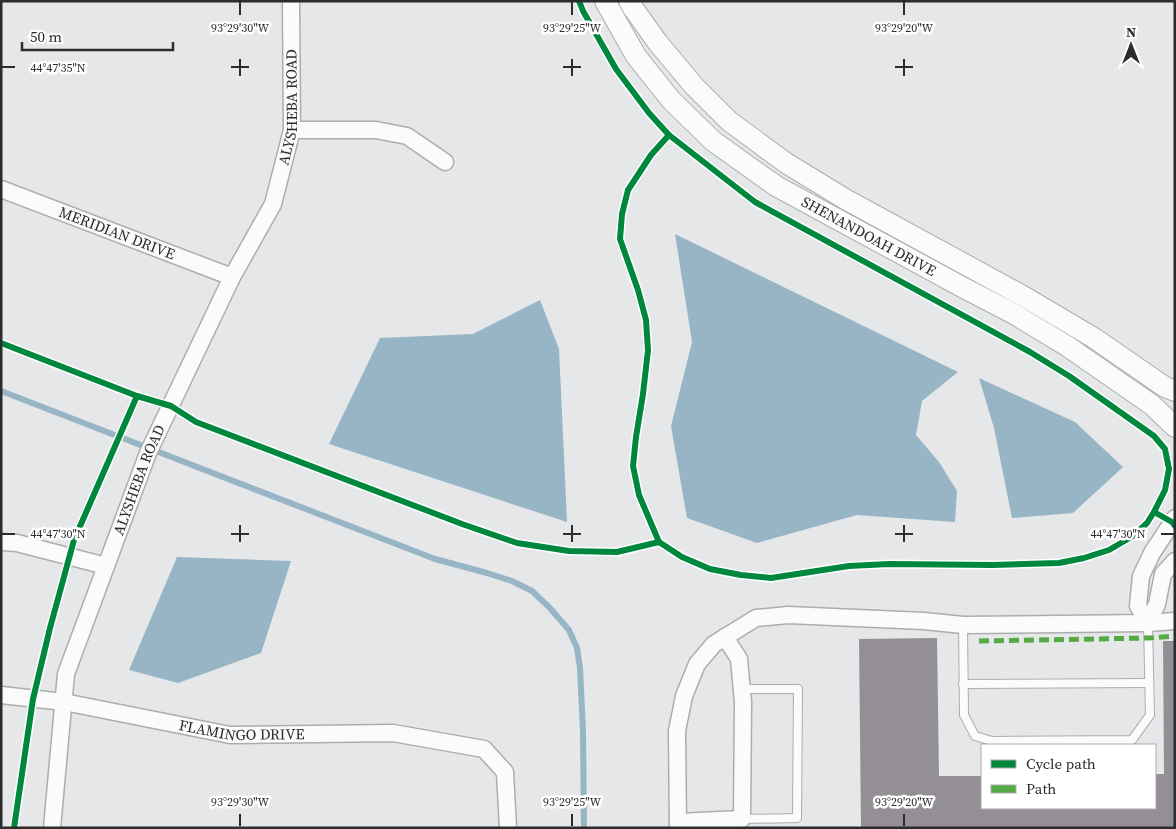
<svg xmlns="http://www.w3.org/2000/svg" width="1176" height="829" viewBox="0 0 1176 829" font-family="'Source Serif 4',serif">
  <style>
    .water { fill: #97b5c5 }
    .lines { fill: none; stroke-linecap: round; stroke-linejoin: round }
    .stream { stroke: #97b5c5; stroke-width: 6 }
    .building { fill: #948f95 }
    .service-casing { stroke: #abadae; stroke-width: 10 }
    .minor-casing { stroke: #abadae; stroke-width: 19 }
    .tertiary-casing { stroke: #abadae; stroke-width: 22 }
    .service { stroke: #fbfbfc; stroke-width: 8 }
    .minor { stroke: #fbfbfc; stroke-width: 16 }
    .tertiary { stroke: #fbfbfc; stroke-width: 20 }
    .quiet { stroke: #54ab44; stroke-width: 5; stroke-dasharray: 10 5; stroke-linecap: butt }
    .cycleway-casing { stroke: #fff; stroke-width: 9 }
    .cycleway { stroke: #00873e; stroke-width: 6 }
    .ticks { fill: none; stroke: #2b2c2e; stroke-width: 2 }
    .labels { text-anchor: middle; stroke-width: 5; stroke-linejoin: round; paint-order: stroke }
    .street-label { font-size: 15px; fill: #2b2c2e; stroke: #fff }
    .ticks-label { font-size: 12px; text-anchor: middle; fill: #2b2c2e; stroke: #fff; stroke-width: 5; stroke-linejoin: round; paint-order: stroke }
  </style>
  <rect width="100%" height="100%" fill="#e5e7e9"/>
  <g class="water">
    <path d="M675,234L958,372L922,401L916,435L939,462L957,491L955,522L857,515L757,543L687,518L671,426L692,342Z"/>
    <path d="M540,300L559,349L567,522L329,444L380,338L473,334Z"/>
    <path d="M979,378L1075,422L1123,467L1073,513L1012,518L994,428Z"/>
    <path d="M177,557L291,561L261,653L178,683L129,670Z"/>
  </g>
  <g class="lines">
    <path class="stream" d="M1,391L435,559L487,573L512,581L532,591L549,607L569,630L577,648L580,668L583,731L584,828"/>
  </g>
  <path class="building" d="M937,638L939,776H982V808H1155V774H1164L1163,641H1175V828H861L859,639Z"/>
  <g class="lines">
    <defs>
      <g id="service">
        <path d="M963,625L964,715L975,736L992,741L1132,740L1150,715L1148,623"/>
        <path d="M963,684L1149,683"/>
        <path d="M741,689H798L797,818L742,819"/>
      </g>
      <g id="minor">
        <path d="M292,130H376L407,136L445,162"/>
        <path id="s1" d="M1,189L232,277"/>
        <path d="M1,542L17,543L106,566"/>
        <path d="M1148,623L1138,606L1141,576L1152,553L1175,518"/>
        <path d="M1148,623L1157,604L1163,574L1175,561"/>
        <path id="s2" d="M1,695L64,702L230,735L393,733L484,749L505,772L508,828"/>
        <path d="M678,822L742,819L743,702L739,659L725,637"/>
        <path id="s3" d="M52,828L66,674L148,453L232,277L273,204L292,130L291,1"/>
        <path d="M678,828L677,731L684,696L697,664L714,644L756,618L788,615L924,621L963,625L1148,623L1175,621"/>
      </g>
      <g id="tertiary">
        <path id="s4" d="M605,1L636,56L671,100L713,141L776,186L964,288L1014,314L1067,346L1152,405L1175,427"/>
        <path d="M629,1L633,8L658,43L694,86L729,121L786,163L845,199L1023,296L1094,338L1165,387L1175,391"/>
      </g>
    </defs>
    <use href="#service" class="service-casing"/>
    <use href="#minor" class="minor-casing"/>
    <use href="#tertiary" class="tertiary-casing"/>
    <use href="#service" class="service"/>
    <use href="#minor" class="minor"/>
    <use href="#tertiary" class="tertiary"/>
    <path class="quiet" d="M979,641L1149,638L1175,636"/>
    <defs>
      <g id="cycleway">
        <path d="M579,1L583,11L616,69L649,113L669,135L755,202L1030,352L1069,376L1154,436L1165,449L1169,469L1165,490L1154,512L1172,522L1175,526"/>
        <path d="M1,343L137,396L74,540L50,628L33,699L14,828"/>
        <path d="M137,396L171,406L196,422L462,524L517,543L569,551L617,552L659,542L682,557L710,569L741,575L771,578L849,566L889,564L993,565L1059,563L1084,558L1109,550L1133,536L1147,523L1154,512"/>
        <path d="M659,542L639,495L633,466L636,437L643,394L648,350L646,320L638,290L620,239L622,214L628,190L651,155L669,135"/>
      </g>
    </defs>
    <use href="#cycleway" class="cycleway-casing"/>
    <use href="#cycleway" class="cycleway"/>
  </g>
  <path class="ticks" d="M240,2V15M572,2V15M904,2V15M240,59V76M572,59V76M904,59V76M2,67H15M231,67H249M563,67H581M895,67H913M240,525V542M572,525V542M904,525V542M2,534H15M231,534H249M563,534H581M895,534H913M1161,534H1174M240,814V826M572,814V826M904,814V826"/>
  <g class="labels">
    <g class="street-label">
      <text dy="5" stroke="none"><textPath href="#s3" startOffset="768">ALYSHEBA ROAD</textPath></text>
      <text dy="5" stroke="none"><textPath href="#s1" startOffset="124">MERIDIAN DRIVE</textPath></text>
      <text dy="5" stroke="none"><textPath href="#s4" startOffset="361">SHENANDOAH DRIVE</textPath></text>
      <text dy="5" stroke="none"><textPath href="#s3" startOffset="362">ALYSHEBA ROAD</textPath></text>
      <text dy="5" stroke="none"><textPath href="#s2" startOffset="244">FLAMINGO DRIVE</textPath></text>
    </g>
  </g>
  <g class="ticks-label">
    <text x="240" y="32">93°29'30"W</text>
    <text x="572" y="32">93°29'25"W</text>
    <text x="904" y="32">93°29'20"W</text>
    <text x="58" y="72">44°47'35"N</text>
    <text x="58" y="538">44°47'30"N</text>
    <text x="1118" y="538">44°47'30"N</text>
    <text x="240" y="806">93°29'30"W</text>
    <text x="572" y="806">93°29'25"W</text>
    <text x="904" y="806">93°29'20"W</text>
  </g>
  <rect width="1176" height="829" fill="none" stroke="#2b2c2e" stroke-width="5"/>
  <rect x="981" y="744" width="175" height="65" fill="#ffffff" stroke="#aaabab"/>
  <rect x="991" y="760" width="25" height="8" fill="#00873e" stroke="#aaabab"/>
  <text x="1026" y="769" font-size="15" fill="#2b2c2e">Cycle path</text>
  <rect x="991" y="785" width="25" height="8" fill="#54ab44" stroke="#aaabab"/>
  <text x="1026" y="794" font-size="15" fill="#2b2c2e">Path</text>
  <g transform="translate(1131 45)" stroke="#ffffff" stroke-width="4" paint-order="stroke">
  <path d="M0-4L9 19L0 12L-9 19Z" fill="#2b2c2e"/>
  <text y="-8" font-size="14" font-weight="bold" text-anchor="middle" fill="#2b2c2e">N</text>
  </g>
  <path d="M22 42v8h151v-8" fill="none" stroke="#2b2c2e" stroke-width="2.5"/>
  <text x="30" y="42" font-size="15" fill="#2b2c2e" stroke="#ffffff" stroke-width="4" paint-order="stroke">50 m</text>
</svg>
